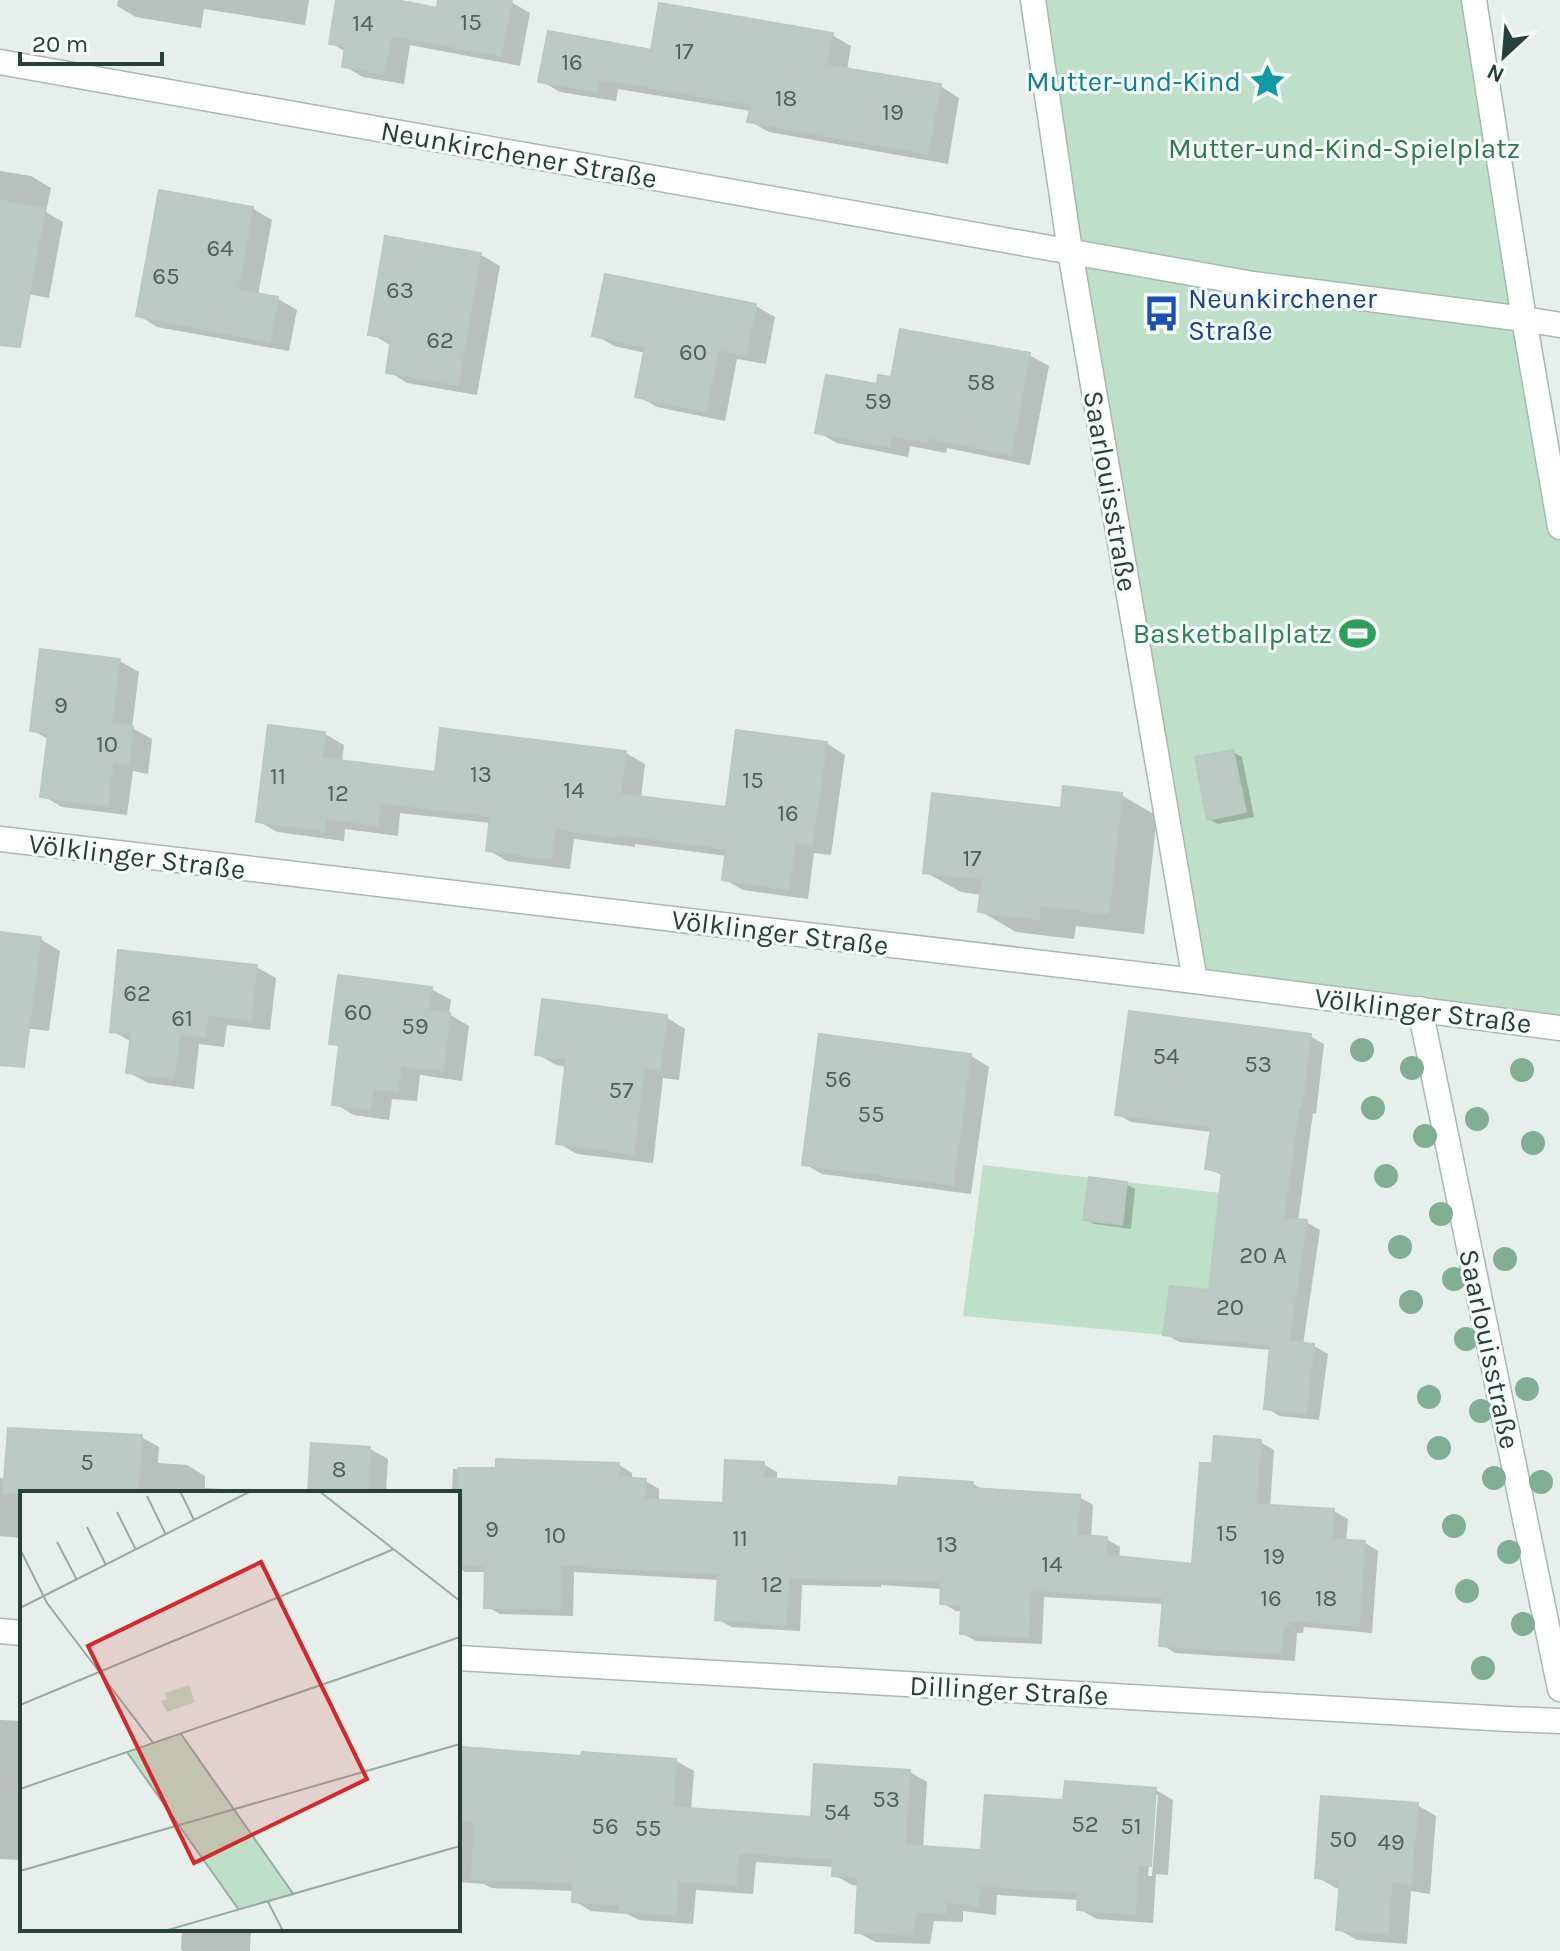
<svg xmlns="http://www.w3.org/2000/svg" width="1560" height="1951" viewBox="0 0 1560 1951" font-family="Karla,sans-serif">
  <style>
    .green { fill: #bfe0c8 }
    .shadow { fill: #0003; fill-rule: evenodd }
    .building { fill: #bbcac4; stroke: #b8c9c2; stroke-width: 2 }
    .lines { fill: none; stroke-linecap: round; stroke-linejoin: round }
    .street-casing { stroke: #a8b8b2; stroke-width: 27 }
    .street { stroke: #fff; stroke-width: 24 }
    .tree { fill: #80af93 }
    .labels { text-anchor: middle; stroke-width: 6; stroke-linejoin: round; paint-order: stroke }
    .number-label { font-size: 24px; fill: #4a645c }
    .culture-label { font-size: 28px; fill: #0d838f; stroke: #f7fbf9; text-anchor: end }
    .park-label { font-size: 28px; fill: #2d7a4b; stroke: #f7fbf9 }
    .street-label { font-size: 28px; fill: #24423a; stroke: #f7fbf9 }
    .transit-label { font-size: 28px; fill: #164399; stroke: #f7fbf9; text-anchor: start }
    .leisure-label { font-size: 28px; fill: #27864d; stroke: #f7fbf9; text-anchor: end }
    .inset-road { fill: none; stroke: #98aaa4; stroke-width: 2 }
    .view { fill: #d62828; fill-opacity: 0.15; stroke: #d62828; stroke-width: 4 }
    .inset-edge { fill: none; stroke: #24423a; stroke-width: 4 }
  </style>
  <rect width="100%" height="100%" fill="#e6efeb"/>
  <g class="green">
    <path d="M1033,0H1474L1560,527V1028L1195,981Z"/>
    <path d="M983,1165L1221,1193L1214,1240L1220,1291L1170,1286L1163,1335L963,1316Z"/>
  </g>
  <g class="shadow">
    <path d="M118,0H309L305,25L204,9L201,28L136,17L117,6Z"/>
    <path d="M338,0H378L438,11L440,0H500L511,2L530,13L520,66L410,45L404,84L363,77L344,66L346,52L331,43Z"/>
    <path d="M832,35L851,46L847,70L940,86L959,98L948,164L769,132L749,121L751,111L618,89L616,101L560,92L541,81L652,52Z"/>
    <path d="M0,171L31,176L51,188L46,212L63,222L49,298L0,289Z"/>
    <path d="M252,208L272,220L258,295L278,299L297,310L289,351L157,327L138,315Z"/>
    <path d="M481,255L500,266L477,395L407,383L388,371L392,346L371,334Z"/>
    <path d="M606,277L756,306L775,317L766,364L737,359L725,421L657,407L638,396L646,353L614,346L595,335Z"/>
    <path d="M1029,355L1049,366L1030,465L947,448L946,453L910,446L908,457L837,443L817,432L878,386Z"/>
    <path d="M120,661L139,672L132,728L152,739L148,774L133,771L127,815L62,807L43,796L50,740L32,730Z"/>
    <path d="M442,730L626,753L645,764L641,798L727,809L826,743L845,755L831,855L814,853L808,899L743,890L724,879L727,856L635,844V847L574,839L570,869L507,861L488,850L491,823L400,813L398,836L345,829L344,841L277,832L258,821L325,734L344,745L342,762L436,774Z"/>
    <path d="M1233,752L1242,757L1254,817L1218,824L1209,819Z"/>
    <path d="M1121,795L1157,816L1144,934L1076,926L1074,939L1016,932L980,911L982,895L961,892L925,872L1062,810Z"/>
    <path d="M0,934L40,939L60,951L49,1031L0,1025Z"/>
    <path d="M256,967L276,978L270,1030L227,1025L224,1047L199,1044L194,1089L148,1083L128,1072L132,1042L112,1031Z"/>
    <path d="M431,989L451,1000L449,1014L469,1026L462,1081L420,1075L417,1101L392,1099L389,1120L354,1115L335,1104L341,1048L331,1042Z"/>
    <path d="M666,1017L685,1029L679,1080L663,1078L653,1163L577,1154L558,1143L567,1067L556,1065L537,1054Z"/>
    <path d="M1310,1036L1324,1044L1316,1114L1313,1113L1298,1221L1306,1222L1320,1230L1303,1345L1314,1346L1328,1354L1319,1420L1280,1416L1266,1408L1272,1350L1179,1342L1165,1334L1211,1292L1223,1176L1208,1168L1212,1132L1131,1122L1117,1114Z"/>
    <path d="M971,1056L989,1067L971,1194L822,1174L804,1164Z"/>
    <path d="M1126,1184L1135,1189L1131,1229L1094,1224L1085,1219Z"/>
    <path d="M141,1437L159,1447L158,1463L187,1465L205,1476V1488L291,1493H22V1538L0,1536V1478H6Z"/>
    <path d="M1260,1442L1274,1450L1270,1507L1334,1511L1348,1519L1346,1542L1365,1543L1378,1551L1372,1633L1304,1627L1303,1633H1297L1295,1661L1175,1653L1161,1644L1164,1604L1044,1597L1042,1644L976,1641L962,1633L963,1611H956L942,1603L943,1589L881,1585V1587L802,1585L800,1631L731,1627L718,1619L720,1580L574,1572L573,1616L500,1614L486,1606L487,1572H465L458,1568V1493H452L453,1469L498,1470L619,1465L632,1473V1480L646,1481L659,1489V1502L725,1505L763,1464L777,1472V1481L900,1489L972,1483L985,1491L1079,1497L1093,1505L1091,1538L1106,1539L1120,1547L1119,1559L1194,1566L1214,1466Z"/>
    <path d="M370,1449L388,1459L386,1493H310Z"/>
    <path d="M0,1720L22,1721V1860L0,1859Z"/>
    <path d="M458,1746L489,1748L496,1752L583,1758V1754L676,1761L694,1771L691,1811L813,1819L910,1772L927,1782L923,1848L983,1852L1065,1802L1156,1790L1173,1800L1168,1875L1156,1874L1153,1923L1097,1919L1079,1909L1080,1900L997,1895L996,1915L963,1911V1922L934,1921L930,1944L875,1942L857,1932L860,1886L852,1885L834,1875L835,1867L756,1862L753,1894L696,1890L693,1924L639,1920L627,1914L591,1911L574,1901V1891L491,1888L484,1884L458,1882ZM1154,1795H1158L1152,1876H1148Z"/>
    <path d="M1417,1805L1436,1816L1430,1894L1411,1891L1407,1944L1357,1940L1338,1929L1341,1889L1336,1888L1317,1877Z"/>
    <path d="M182,1929H251L250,1951H183L181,1949Z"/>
  </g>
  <g class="building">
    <path d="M336,0H397L437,8L438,0H512L501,56L391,36L384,74L342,67L345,46L329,44Z"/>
    <path d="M659,3L833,33L826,65L941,84L928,154L747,122L751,105L599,79L597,92L538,82L548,31L651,50Z"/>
    <path d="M159,190L253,207L238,290L278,297L270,342L136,316Z"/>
    <path d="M0,200L45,209L20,347L0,345Z"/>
    <path d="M385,236L481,253L458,385L386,373L391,339L368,335Z"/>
    <path d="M605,274L756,304L746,355L718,350L706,412L635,397L645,347L592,336Z"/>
    <path d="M900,329L1030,353L1011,455L928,438L927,443L891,436L889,447L815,433L826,375L877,384L878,375L891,377Z"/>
    <path d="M40,649L120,659L112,723L133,726L129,764L113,762L108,806L40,797L48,734L30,731Z"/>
    <path d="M268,725L325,732L322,758L435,772L440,728L626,751L621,794L726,807L736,730L827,742L812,845L795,843L789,890L722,880L726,849L616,834V837L555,829L551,859L486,851L490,816L381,803L378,826L326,819L325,831L256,822Z"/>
    <path d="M1233,750L1246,812L1207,820L1195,757Z"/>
    <path d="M1063,786L1122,793L1109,914L1040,906L1039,920L978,912L982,879L923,873L932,793L1061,808Z"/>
    <path d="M0,932L41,937L24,1067L0,1065Z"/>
    <path d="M118,950L257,965L251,1020L208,1015L205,1037L180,1034L174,1079L126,1073L131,1034L110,1032Z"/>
    <path d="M338,975L432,987L429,1010L450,1013L443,1071L401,1066L398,1092L373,1089L370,1110L332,1105L339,1045L329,1044Z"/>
    <path d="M542,999L667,1015L660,1070L644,1068L634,1154L556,1144L566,1059L535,1055Z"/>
    <path d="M1129,1011L1311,1034L1302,1107H1299L1284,1218L1307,1220L1289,1341L1314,1344L1306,1414L1264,1409L1270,1345L1163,1335L1170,1286L1209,1290L1222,1172L1205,1169L1211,1127L1115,1115Z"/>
    <path d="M819,1034L971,1054L953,1185L802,1165Z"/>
    <path d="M1089,1177L1127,1182L1122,1225L1083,1220Z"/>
    <path d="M8,1428L142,1435L138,1493H3Z"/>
    <path d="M1214,1436L1261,1440L1256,1504L1334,1509L1332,1539L1365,1541L1359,1626L1290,1621L1289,1626H1283L1281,1654L1159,1646L1163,1598L1031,1590L1028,1637L960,1634L961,1605L940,1604L941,1582L868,1579V1580L789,1578L786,1625L715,1620L718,1574L561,1565L560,1609L484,1608L485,1566L458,1565V1468H496V1459L619,1463L618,1477L646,1479L645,1499L723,1503L725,1460L764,1462L763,1478L898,1486L899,1477L973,1482L972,1488L1080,1495L1077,1535L1107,1537L1106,1555L1192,1564L1200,1463H1212Z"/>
    <path d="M311,1443L370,1447L368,1493H308Z"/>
    <path d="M458,1747L581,1756L582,1752L676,1759L673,1807L811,1817L814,1764L910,1770L905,1845L981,1850L985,1795L1063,1800L1065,1781L1156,1788L1151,1866L1138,1865L1135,1914L1077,1910L1078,1892L980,1886L978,1906L946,1902V1913L916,1912L912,1935L855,1933L858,1878L832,1876L833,1859L738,1853L736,1885L678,1881L676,1915L619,1911L620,1905L572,1902L573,1882L472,1879L474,1822L458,1821Z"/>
    <path d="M1321,1796L1418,1803L1411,1884L1392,1882L1388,1934L1336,1930L1340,1880L1315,1878Z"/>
  </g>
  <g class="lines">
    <defs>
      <g id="street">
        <path d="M1033,0L1070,251L1195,981"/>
        <path d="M1474,0L1524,319L1560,527"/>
        <path d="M0,62L1253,284L1524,319L1560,325"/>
        <path d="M0,839L1195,981L1560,1028"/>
        <path d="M1420,1009L1560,1689"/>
        <path d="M0,1631L22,1633"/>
        <path d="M458,1658L1509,1719L1560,1721"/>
      </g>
    </defs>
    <use href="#street" class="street-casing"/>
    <use href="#street" class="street"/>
  </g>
  <g class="tree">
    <circle cx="1362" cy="1050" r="12"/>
    <circle cx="1412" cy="1068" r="12"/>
    <circle cx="1522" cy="1070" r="12"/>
    <circle cx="1373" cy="1108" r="12"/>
    <circle cx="1477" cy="1119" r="12"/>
    <circle cx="1425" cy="1136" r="12"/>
    <circle cx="1533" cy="1143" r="12"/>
    <circle cx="1386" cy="1176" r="12"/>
    <circle cx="1441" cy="1214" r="12"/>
    <circle cx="1400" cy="1247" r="12"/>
    <circle cx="1505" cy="1259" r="12"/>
    <circle cx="1454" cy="1279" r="12"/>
    <circle cx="1411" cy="1302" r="12"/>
    <circle cx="1466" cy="1339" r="12"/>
    <circle cx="1527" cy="1389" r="12"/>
    <circle cx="1429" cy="1397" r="12"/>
    <circle cx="1481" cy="1411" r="12"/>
    <circle cx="1439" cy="1448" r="12"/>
    <circle cx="1494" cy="1478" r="12"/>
    <circle cx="1541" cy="1482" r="12"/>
    <circle cx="1454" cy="1526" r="12"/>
    <circle cx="1509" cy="1552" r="12"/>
    <circle cx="1467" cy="1591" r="12"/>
    <circle cx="1523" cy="1624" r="12"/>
    <circle cx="1483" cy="1668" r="12"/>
  </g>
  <defs>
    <symbol id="sight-bare" viewBox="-9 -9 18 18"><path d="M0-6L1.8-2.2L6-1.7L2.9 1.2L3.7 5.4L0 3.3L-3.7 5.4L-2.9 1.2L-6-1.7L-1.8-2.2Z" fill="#0f9aa8" stroke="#f7fbf9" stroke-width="2.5" paint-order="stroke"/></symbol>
    <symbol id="bus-bare" viewBox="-9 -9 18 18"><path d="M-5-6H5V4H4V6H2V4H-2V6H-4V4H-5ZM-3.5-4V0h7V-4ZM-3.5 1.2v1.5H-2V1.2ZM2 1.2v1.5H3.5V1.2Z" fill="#1a4fb4" stroke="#f7fbf9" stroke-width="2.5" paint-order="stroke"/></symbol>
    <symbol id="stadium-bare" viewBox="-9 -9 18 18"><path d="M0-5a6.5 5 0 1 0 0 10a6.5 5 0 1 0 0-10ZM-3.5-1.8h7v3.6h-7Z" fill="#2e9e5b" stroke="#f7fbf9" stroke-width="2.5" paint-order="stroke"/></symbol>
  </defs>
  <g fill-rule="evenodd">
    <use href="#sight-bare" x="1242" y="56" width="51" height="51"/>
    <use href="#bus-bare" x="1136" y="288" width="51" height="51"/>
    <use href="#stadium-bare" x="1332" y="608" width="51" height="51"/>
  </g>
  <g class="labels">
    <g class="number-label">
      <text x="471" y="30">15</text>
      <text x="363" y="31">14</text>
      <text x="684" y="59">17</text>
      <text x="572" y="70">16</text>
      <text x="786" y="106">18</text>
      <text x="893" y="120">19</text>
      <text x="220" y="256">64</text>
      <text x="166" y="284">65</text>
      <text x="400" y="298">63</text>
      <text x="440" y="348">62</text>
      <text x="693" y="360">60</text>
      <text x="981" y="390">58</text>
      <text x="878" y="409">59</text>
      <text x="61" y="713">9</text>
      <text x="107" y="752">10</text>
      <text x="481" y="782">13</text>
      <text x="278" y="784">11</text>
      <text x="753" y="788">15</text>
      <text x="574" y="798">14</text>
      <text x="338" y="801">12</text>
      <text x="788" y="821">16</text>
      <text x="972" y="866">17</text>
      <text x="137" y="1001">62</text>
      <text x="358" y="1020">60</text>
      <text x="182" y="1026">61</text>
      <text x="415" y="1034">59</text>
      <text x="1166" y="1064">54</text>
      <text x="1258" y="1072">53</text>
      <text x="838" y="1087">56</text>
      <text x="621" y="1098">57</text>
      <text x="871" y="1122">55</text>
      <text x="1263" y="1263">20 A</text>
      <text x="1230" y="1315">20</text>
      <text x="87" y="1470">5</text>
      <text x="339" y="1477">8</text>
      <text x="492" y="1537">9</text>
      <text x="1227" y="1541">15</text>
      <text x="555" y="1543">10</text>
      <text x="740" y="1546">11</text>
      <text x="947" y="1552">13</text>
      <text x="1274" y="1564">19</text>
      <text x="1052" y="1572">14</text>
      <text x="772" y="1592">12</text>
      <text x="1271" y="1606">16</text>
      <text x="1326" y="1606">18</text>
      <text x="886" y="1807">53</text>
      <text x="837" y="1820">54</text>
      <text x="1085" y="1832">52</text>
      <text x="605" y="1834">56</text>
      <text x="1131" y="1834">51</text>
      <text x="648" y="1836">55</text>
      <text x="1343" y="1847">50</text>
      <text x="1391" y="1850">49</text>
    </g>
    <g class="culture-label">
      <text x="1241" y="91">Mutter-und-Kind</text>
    </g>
    <g class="park-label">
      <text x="1344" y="158">Mutter-und-Kind-Spielplatz</text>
    </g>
    <g class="street-label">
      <text transform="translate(519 154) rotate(10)" y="10">Neunkirchener Straße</text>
      <text transform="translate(1111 491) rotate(80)" y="10">Saarlouisstraße</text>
      <text transform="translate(137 856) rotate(7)" y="10">Völklinger Straße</text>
      <text transform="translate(780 932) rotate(7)" y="10">Völklinger Straße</text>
      <text transform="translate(1423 1010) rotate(7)" y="10">Völklinger Straße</text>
      <text transform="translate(1490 1349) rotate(78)" y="10">Saarlouisstraße</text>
      <text transform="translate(1009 1690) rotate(3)" y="10">Dillinger Straße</text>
    </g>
    <g class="transit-label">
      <text x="1188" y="308">Neunkirchener<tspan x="1188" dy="32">Straße</tspan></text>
    </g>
    <g class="leisure-label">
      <text x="1332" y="643">Basketballplatz</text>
    </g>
  </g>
  <g transform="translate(20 1491)">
    <rect width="440" height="440" fill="#e6efeb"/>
    <path d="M169,194L175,211L147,221L141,210L147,208L145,202ZM161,243L274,404L219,419L107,261Z" fill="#bfe0c8"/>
    <path class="inset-road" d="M160,0L174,29M299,0L440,110M127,5L146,44M97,21L116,59M67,36L86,74M37,51L57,89M0,58L27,112L134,253M0,117L231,0M0,214L374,58M161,243L274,404M107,261L219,419M0,298L440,146M0,380L440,253M248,411L263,440M144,440L440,355"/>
    <path class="view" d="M241,71L347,288L174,372L68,155Z"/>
    <rect width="440" height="440" class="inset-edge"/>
  </g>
  <g transform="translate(1504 56) rotate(206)" stroke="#f7fbf9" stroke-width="6" paint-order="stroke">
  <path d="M0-6L14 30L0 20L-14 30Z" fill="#24423a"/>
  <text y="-12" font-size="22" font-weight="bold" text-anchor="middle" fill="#24423a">N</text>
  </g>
  <path d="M20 52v12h142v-12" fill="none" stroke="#24423a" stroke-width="4"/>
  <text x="32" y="52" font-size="24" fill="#24423a" stroke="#f7fbf9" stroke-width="6" paint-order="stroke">20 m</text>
</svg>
